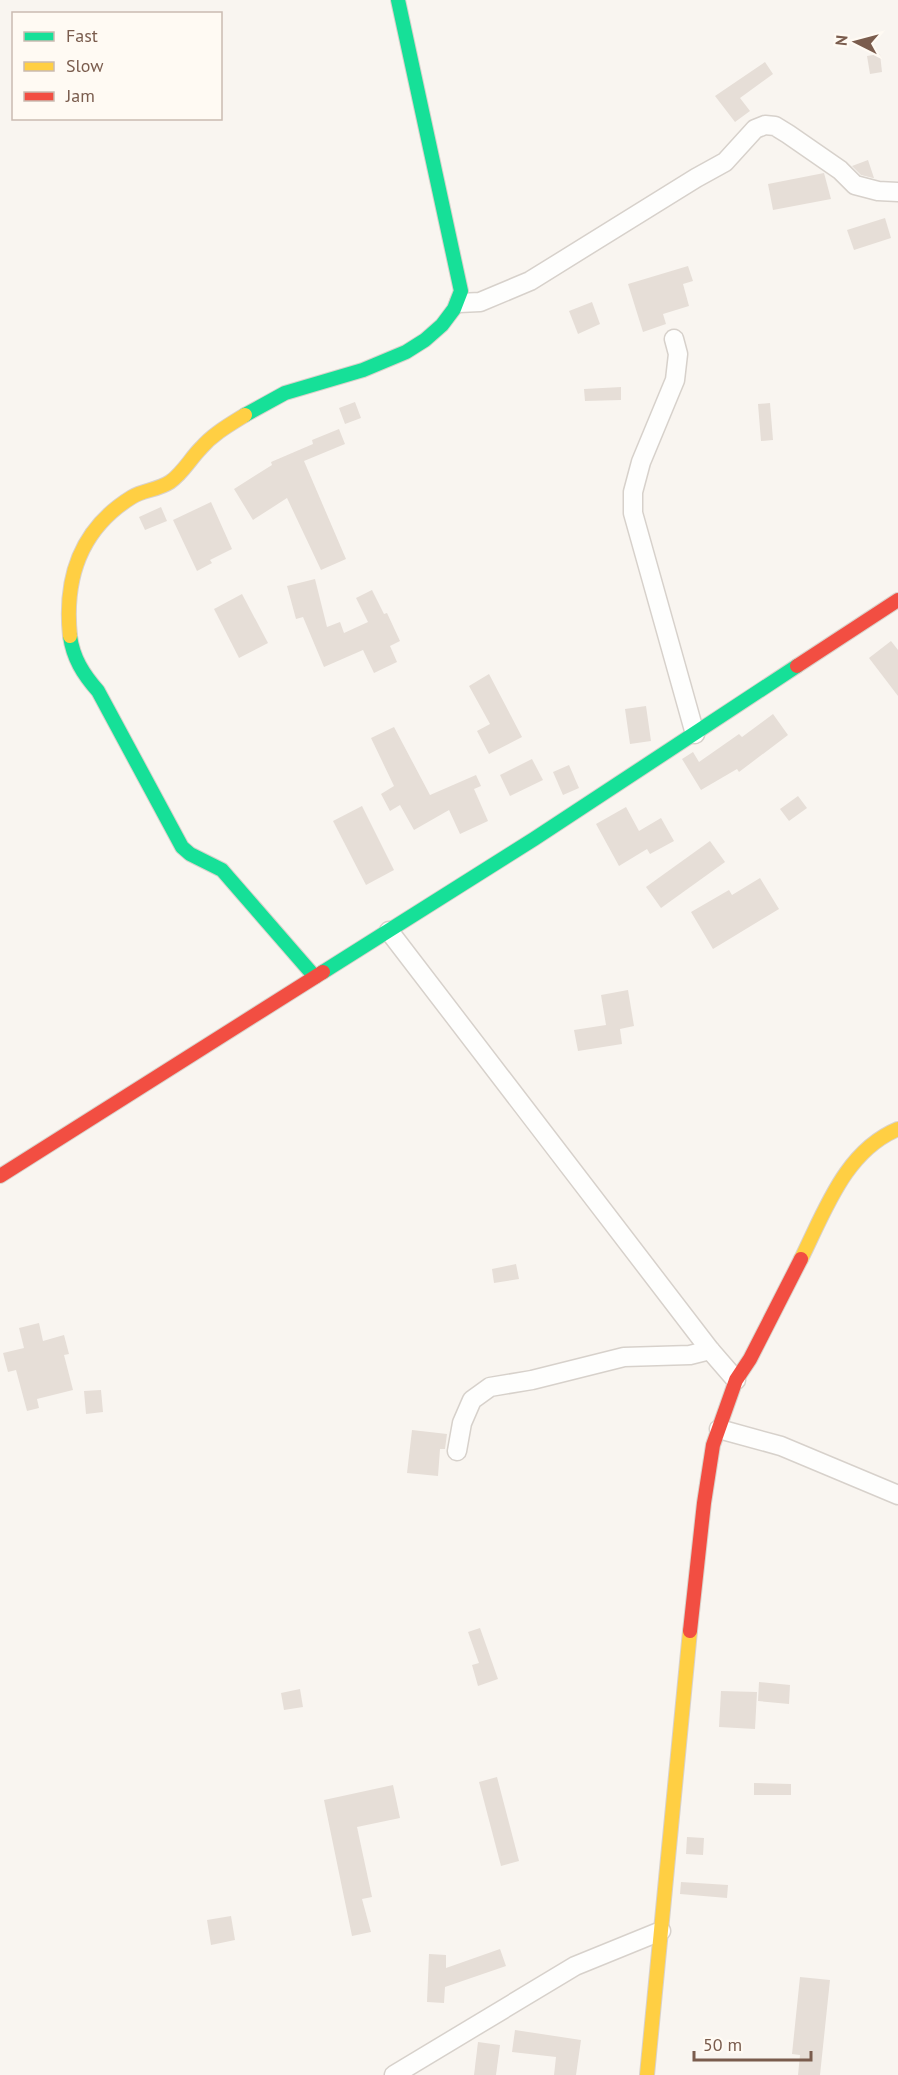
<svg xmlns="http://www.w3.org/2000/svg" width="898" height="2075" viewBox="0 0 898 2075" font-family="'PT Sans',sans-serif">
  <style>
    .building { fill: #e6ded7 }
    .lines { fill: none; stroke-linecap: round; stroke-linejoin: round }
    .street-casing { stroke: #d7d1cb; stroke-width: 21 }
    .fast-casing { stroke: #d9d2cb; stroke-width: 16 }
    .slow-casing { stroke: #d9d2cb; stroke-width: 16 }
    .jam-casing { stroke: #d9d2cb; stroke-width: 16 }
    .street { stroke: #fefefd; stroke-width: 18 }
    .fast { stroke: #16e098; stroke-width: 14 }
    .slow { stroke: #ffcf43; stroke-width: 14 }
    .jam { stroke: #f24e42; stroke-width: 14 }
  </style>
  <rect width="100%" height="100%" fill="#f9f5f0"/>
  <g class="building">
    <path d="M880,54L882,72L870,74L867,56Z"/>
    <path d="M765,62L773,74L740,98L750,111L735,122L715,96Z"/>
    <path d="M868,160L874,178H873L861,175L852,166Z"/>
    <path d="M824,173L831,199L773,210L768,184Z"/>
    <path d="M885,218L891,238L854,250L847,230Z"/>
    <path d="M688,266L693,281L683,284L689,306L663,314L666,324L643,332L628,284Z"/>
    <path d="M592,302L600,324L578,334L569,311Z"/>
    <path d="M621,387V400L585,401L584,389Z"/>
    <path d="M355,402L361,418L345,424L339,408Z"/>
    <path d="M770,403L773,440L761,441L758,404Z"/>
    <path d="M339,429L345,444L304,461L346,559L321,570L287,498L253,520L234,489L272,465L271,462L313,444L312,440Z"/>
    <path d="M211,502L232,549L210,560L212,563L197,571L173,520Z"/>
    <path d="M161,507L167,521L145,530L139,517Z"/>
    <path d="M315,579L327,627L340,622L344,633L368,622L356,598L372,590L384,614L387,613L400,641L390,646L397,662L374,673L363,650L324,667L303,617L296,619L287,586Z"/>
    <path d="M242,594L268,643L239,658L214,609Z"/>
    <path d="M891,641L898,650V696L869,658Z"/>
    <path d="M489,674L522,737L489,754L477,731L490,724L469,686Z"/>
    <path d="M646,706L651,741L630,744L625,709Z"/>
    <path d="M773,714L788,735L739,772L737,769L701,790L682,759L693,752L699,762L739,734L742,737Z"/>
    <path d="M394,727L430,795L476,775L481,786L474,789L488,821L460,834L449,810L414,830L400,805L390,811L381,794L394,786L371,738Z"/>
    <path d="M532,759L543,780L510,796L500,775Z"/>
    <path d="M569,765L579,788L563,795L553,772Z"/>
    <path d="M798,796L807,808L789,821L780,809Z"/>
    <path d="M362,806L394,870L366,885L333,821Z"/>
    <path d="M626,807L639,831L661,818L674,841L650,854L647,849L619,866L596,824Z"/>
    <path d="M710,841L725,862L661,908L646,887Z"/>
    <path d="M760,878L779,909L713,949L691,912L729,890L732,895Z"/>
    <path d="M628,990L634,1026L620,1029L622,1044L578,1051L574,1030L606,1025L601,995Z"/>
    <path d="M516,1264L519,1279L494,1283L492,1269Z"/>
    <path d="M39,1323L43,1341L64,1335L69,1354L64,1355L73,1390L37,1399L39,1408L27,1411L16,1370L8,1372L3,1353L24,1348L19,1328Z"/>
    <path d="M101,1390L103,1412L86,1414L84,1391Z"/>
    <path d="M412,1430L447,1434L445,1449H440L438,1476L407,1473Z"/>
    <path d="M480,1628L498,1679L478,1686L472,1665L479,1663L468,1632Z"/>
    <path d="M759,1682L790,1685L789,1704L758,1701Z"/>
    <path d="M300,1689L303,1707L284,1710L281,1693Z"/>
    <path d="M721,1691L757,1692L755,1729L719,1727Z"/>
    <path d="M497,1777L519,1861L501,1866L479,1782Z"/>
    <path d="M754,1783L791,1784V1795H754Z"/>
    <path d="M393,1785L400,1818L357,1827L372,1897L362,1899L371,1932L352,1936L324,1800Z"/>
    <path d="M687,1837L704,1838L703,1855L686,1854Z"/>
    <path d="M681,1882L728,1885L727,1898L680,1894Z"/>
    <path d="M231,1916L235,1940L211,1945L207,1920Z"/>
    <path d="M500,1949L506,1966L445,1987L444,2003L427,2002L429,1954L446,1955V1968Z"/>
    <path d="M800,1977L830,1980L820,2075H798L800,2055L792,2054Z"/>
    <path d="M515,2030L581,2040L576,2075H554L556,2057L512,2052Z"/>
    <path d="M478,2042L500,2045L496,2075H474Z"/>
  </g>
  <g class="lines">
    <defs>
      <g id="street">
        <path d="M459,303L480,302L530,281L696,178L725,162L755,129L765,125L775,126L788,134L840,170L855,185L878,191L898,192"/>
        <path d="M674,339L678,354L675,380L641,462L633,492V513L695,734"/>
        <path d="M389,931L710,1350L736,1380"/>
        <path d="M719,1429L781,1446L898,1495"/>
        <path d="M457,1451L462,1423L472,1400L490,1387L532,1380L624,1357L690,1355L710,1350"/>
        <path d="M394,2075L575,1966L661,1931"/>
      </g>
      <g id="fast">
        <path d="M245,415L285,393L363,370L406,352L425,340L442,325L454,309L461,291L398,0"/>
        <path d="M70,636C73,658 83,674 98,691L182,847L190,854L222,870L315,977"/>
        <path d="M323,972L534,839L797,666"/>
      </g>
      <g id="slow">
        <path d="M70,636C64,578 80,529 132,497C143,490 158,490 170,482C183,473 190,459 201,448C213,434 229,425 245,415"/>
        <path d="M801,1259C825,1211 845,1151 898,1129"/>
        <path d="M647,2075L690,1631"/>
      </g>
      <g id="jam">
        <path d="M797,666L898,600"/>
        <path d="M0,1176L323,972"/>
        <path d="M690,1631L704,1503L713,1445L736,1380L750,1359L801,1259"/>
      </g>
    </defs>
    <use href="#street" class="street-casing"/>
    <use href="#fast" class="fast-casing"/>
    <use href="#slow" class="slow-casing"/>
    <use href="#jam" class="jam-casing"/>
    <use href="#street" class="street"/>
    <use href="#fast" class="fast"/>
    <use href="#slow" class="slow"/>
    <use href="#jam" class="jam"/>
  </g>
  <rect x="12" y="12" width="210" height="108" fill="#fffaf3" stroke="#cabbb1" stroke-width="1.5"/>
  <rect x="24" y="32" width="30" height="9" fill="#16e098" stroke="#cabbb1" stroke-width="1.5"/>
  <text x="66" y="42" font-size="18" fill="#7a5c4d">Fast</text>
  <rect x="24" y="62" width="30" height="9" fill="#ffcf43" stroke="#cabbb1" stroke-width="1.5"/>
  <text x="66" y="72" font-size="18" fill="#7a5c4d">Slow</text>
  <rect x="24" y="92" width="30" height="9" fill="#f24e42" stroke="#cabbb1" stroke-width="1.5"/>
  <text x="66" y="102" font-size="18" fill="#7a5c4d">Jam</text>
  <g transform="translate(856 42) rotate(276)" stroke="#fffaf3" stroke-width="4.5" paint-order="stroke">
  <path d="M0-4.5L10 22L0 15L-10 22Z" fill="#7a5c4d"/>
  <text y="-9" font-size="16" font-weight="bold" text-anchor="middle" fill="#7a5c4d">N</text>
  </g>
  <path d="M694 2051v9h117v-9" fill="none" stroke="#7a5c4d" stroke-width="3"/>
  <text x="703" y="2051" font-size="18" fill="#7a5c4d" stroke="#fffaf3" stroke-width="4.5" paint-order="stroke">50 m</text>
</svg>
